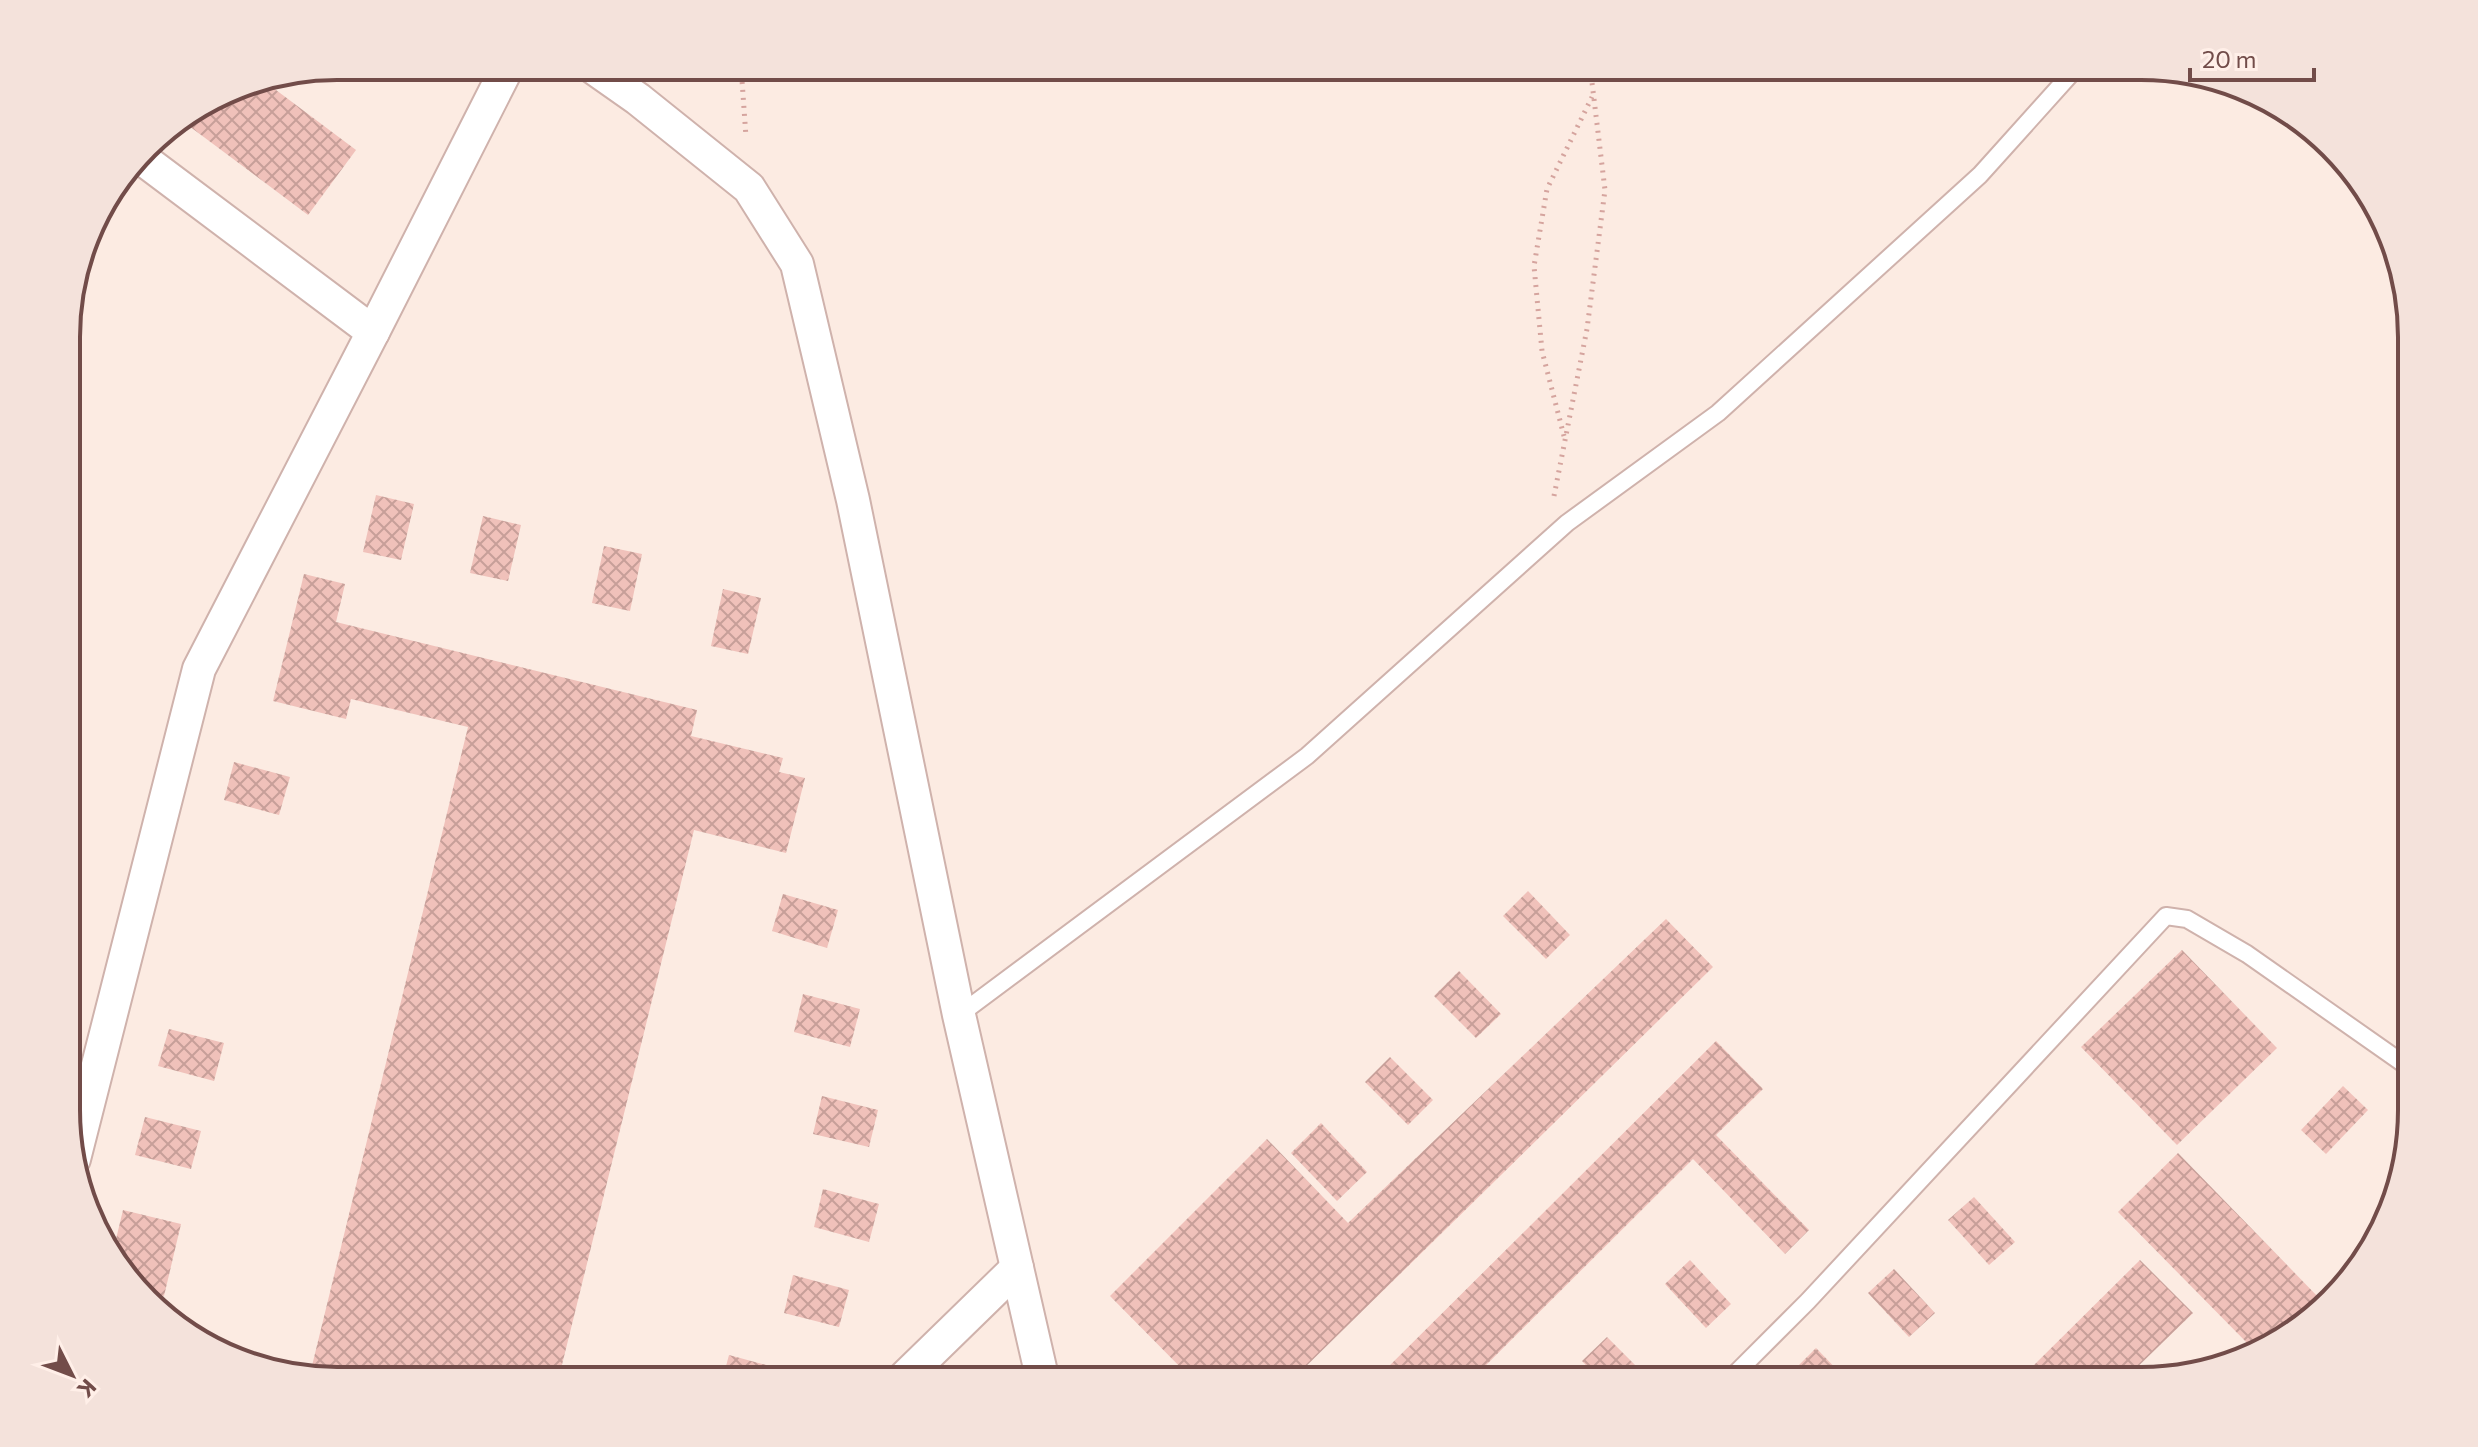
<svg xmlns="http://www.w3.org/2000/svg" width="2478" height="1447" viewBox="0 0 2478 1447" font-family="Commissioner,sans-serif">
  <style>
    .building { fill: url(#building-cross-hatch) }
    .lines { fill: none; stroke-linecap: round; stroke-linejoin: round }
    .service-casing { stroke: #cfb2ac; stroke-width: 20 }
    .minor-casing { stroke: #cfb2ac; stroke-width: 36 }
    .path { stroke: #d5a49e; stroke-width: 5; stroke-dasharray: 2 6; stroke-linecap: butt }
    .service { stroke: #fff; stroke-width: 16 }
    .minor { stroke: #fff; stroke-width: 32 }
    .rim { fill: none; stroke: #724c49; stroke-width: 4 }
  </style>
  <defs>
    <pattern id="building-cross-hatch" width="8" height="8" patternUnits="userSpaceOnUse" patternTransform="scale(2)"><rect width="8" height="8" fill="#f0c1ba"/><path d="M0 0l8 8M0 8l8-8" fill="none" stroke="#c79f99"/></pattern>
  </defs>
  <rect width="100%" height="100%" fill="#fcebe2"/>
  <g class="building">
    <path d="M264,81L356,150L308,215L181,120L234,86Z"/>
    <path d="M376,495L414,504L401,560L363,552Z"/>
    <path d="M483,516L521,525L508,581L470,573Z"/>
    <path d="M604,546L642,554L630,611L592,603Z"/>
    <path d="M304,574L345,584L336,622L697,710L691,736L783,758L779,772L805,778L786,853L694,830L558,1381H337L310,1374L468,727L351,699L346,719L273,701Z"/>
    <path d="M723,589L761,598L748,654L711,646Z"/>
    <path d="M234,762L290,777L279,815L224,800Z"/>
    <path d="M1528,891L1570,935L1546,959L1503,916Z"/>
    <path d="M783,894L838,910L827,948L772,931Z"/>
    <path d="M1666,919L1713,967L1291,1381H1188L1191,1378L1110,1296L1267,1139L1348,1223Z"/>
    <path d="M2182,950L2277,1048L2177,1145L2081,1047Z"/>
    <path d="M1459,971L1501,1014L1476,1038L1434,996Z"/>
    <path d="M803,994L860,1009L850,1047L794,1032Z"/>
    <path d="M169,1029L224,1043L214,1081L158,1066Z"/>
    <path d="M1716,1041L1763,1089L1716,1135L1809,1230L1785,1254L1693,1159L1470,1381H1374Z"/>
    <path d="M1390,1057L1433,1100L1408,1125L1365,1082Z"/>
    <path d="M2343,1086L2368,1110L2326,1154L2301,1130Z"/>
    <path d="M822,1096L878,1110L869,1147L813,1134Z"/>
    <path d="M145,1117L201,1131L191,1169L135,1155Z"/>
    <path d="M1321,1123L1367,1172L1337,1201L1291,1153Z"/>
    <path d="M2178,1153L2321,1300L2277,1344L2255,1351L2118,1212Z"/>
    <path d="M823,1189L879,1204L869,1242L814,1227Z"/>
    <path d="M1974,1197L2015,1242L1989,1265L1948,1220Z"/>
    <path d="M123,1210L181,1224L164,1296L145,1291L111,1260Z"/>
    <path d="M1690,1260L1731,1304L1706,1328L1665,1284Z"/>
    <path d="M2140,1260L2193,1313L2124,1380H2019Z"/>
    <path d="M1894,1269L1935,1313L1909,1337L1868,1293Z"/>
    <path d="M793,1275L849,1290L839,1327L784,1313Z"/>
    <path d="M1607,1337L1651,1381H1601L1582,1361Z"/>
    <path d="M1816,1348L1848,1381H1800L1792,1372Z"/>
    <path d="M729,1355L785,1370L782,1381H722Z"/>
  </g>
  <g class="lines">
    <defs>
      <g id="service">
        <path d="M959,1015L1307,756L1567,523L1718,413L1980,175L2078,66"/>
        <path d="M1728,1381L1808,1301L2166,916L2187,919L2247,954L2411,1069"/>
      </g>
      <g id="minor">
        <path d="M591,66L638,99L749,188L797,264L853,500L959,1015L1043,1381"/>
        <path d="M140,157L373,332L508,66"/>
        <path d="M74,1159L199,669L373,332"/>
        <path d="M901,1381L1017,1268"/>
      </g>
    </defs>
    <use href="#service" class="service-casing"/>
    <use href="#minor" class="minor-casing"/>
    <g class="path">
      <path d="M741,66L746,137"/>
      <path d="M1564,436L1542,351L1534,266L1547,189L1592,97"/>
      <path d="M1554,496L1587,329L1605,190L1590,66"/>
    </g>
    <use href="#service" class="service"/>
    <use href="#minor" class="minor"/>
  </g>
  <path d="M0 0H2478V1447H0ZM337 80H2141A257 257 0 0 1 2398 337V1110A257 257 0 0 1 2141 1367H337A257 257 0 0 1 80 1110V337A257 257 0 0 1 337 80Z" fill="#f4e2db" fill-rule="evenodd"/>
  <path class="rim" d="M337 80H2141A257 257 0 0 1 2398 337V1110A257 257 0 0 1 2141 1367H337A257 257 0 0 1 80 1110V337A257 257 0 0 1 337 80Z"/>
  <g transform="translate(72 1375) rotate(132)" stroke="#ffefe8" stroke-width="6" paint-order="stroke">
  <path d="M0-6L14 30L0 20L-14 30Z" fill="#724c49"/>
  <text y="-12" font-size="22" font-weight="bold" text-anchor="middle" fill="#724c49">K</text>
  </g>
  <path d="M2190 68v12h124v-12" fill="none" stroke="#724c49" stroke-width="4"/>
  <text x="2202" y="68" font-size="24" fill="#724c49" stroke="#ffefe8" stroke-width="6" paint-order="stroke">20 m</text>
</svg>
